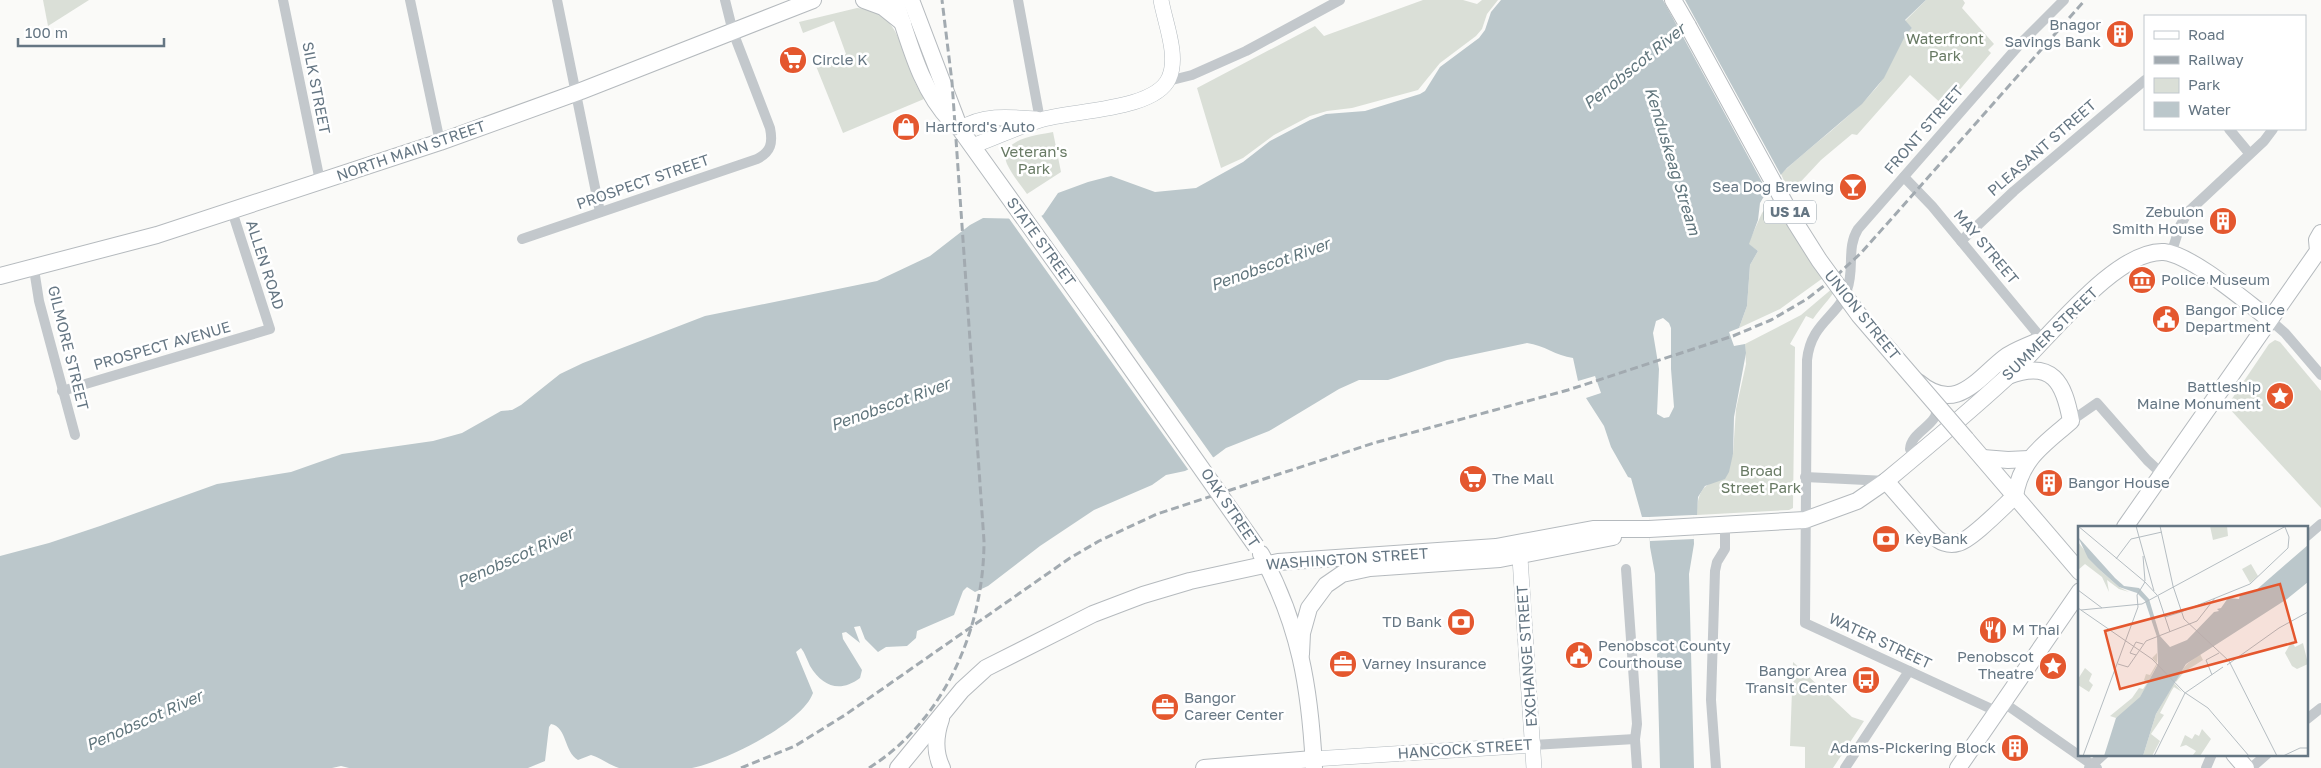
<svg xmlns="http://www.w3.org/2000/svg" width="2321" height="768" viewBox="0 0 2321 768" font-family="'Golos Text',sans-serif">
  <style>
    .green { fill: #dadfd7 }
    .water { fill: #bbc7cb; fill-rule: evenodd }
    .pier { fill: #fafaf8 }
    .lines { fill: none; stroke-linecap: round; stroke-linejoin: round }
    .secondary-casing { stroke: #b3babf; stroke-width: 16 }
    .primary-casing { stroke: #b5babe; stroke-width: 18 }
    .street { stroke: #c3c8cc; stroke-width: 10 }
    .secondary { stroke: #fff; stroke-width: 15 }
    .primary { stroke: #fff; stroke-width: 16 }
    .rail { stroke: #a2aab0; stroke-width: 3; stroke-dasharray: 8 4; stroke-linecap: butt }
    .primary-bridge-casing { stroke: #b5babe; stroke-width: 18; stroke-linecap: butt }
    .primary-bridge { stroke: #fff; stroke-width: 16 }
    .labels { text-anchor: middle; stroke-width: 5; stroke-linejoin: round; paint-order: stroke }
    .shield { fill: #fff; stroke: #939fa8; stroke-width: 1 }
    .shield-label { font-size: 14px; font-weight: bold; fill: #657683 }
    .poi-label { font-size: 15px; fill: #657683; stroke: #fff; text-anchor: start }
    .park-label { font-size: 15px; fill: #687a64; stroke: #fff }
    .street-label { font-size: 15px; fill: #657683; stroke: #fff }
    .water-label { font-size: 16px; font-style: italic; fill: #60757c; stroke: #fff }
    .inset-road { fill: none; stroke: #b5bdc2; stroke-width: 1 }
    .view { fill: #e4572e; fill-opacity: 0.15; stroke: #e4572e; stroke-width: 2.5 }
    .inset-edge { fill: none; stroke: #657683; stroke-width: 2.5 }
  </style>
  <rect width="100%" height="100%" fill="#fafaf8"/>
  <g class="green">
    <path d="M43,0H89L48,26Z"/>
    <path d="M1423,0H1463L1477,4L1482,0H1498L1487,14L1482,29L1476,36L1440,63L1418,90L1352,108L1327,111L1310,116L1274,135L1243,158L1221,168L1197,88L1315,26L1324,36Z"/>
    <path d="M1926,0H1963L1965,3L1962,8L1994,44L1988,50L1991,53L1945,107L1910,75L1857,135L1852,134L1821,160L1779,205L1823,278L1780,309L1739,328L1747,306L1750,265L1758,251L1748,244L1762,213L1785,183L1781,174C1812,144 1849,120 1877,87C1892,69 1895,43 1912,28L1905,21Z"/>
    <path d="M857,8C894,10 898,38 909,67C913,78 918,89 924,99L843,133L816,66L846,54L834,21L803,33L799,22Z"/>
    <path d="M1053,132L1061,172L1027,194C1021,185 1012,175 1007,164C997,139 1038,135 1053,132Z"/>
    <path d="M1840,282C1833,296 1822,306 1813,319L1806,316L1790,344L1795,347L1793,508L1789,510L1697,515C1697,496 1701,483 1721,480L1733,454L1736,409L1746,364L1745,344L1801,315Z"/>
    <path d="M2275,340L2280,342L2321,391V508L2227,406L2269,344Z"/>
    <path d="M1793,662L1852,717L1864,721L1833,768H1805V747L1790,746Z"/>
  </g>
  <path class="water" d="M1501,0H1926L1905,20L1912,28L1905,36L1884,78L1862,104L1787,168L1769,188L1760,203L1758,220L1749,244L1758,251L1750,265L1747,306L1739,328L1729,332L1734,346L1745,344L1746,353L1734,417L1733,454L1729,472L1725,479L1705,486L1698,497L1697,515H1693L1694,544L1689,574L1694,768H1660L1655,574L1650,547L1649,517H1642L1631,478L1628,477L1611,447L1604,426L1586,398L1601,393L1595,376L1578,381L1573,358C1556,356 1544,345 1527,343L1447,360L1388,380H1359L1339,389L1269,431L1226,448L1214,457L1185,471L1166,475L1152,485L1094,510L1040,546L988,586L975,592L967,587L963,591L954,615L917,631L916,638L907,646L886,647L878,652L865,639L860,626L854,627L860,643L846,632L842,633L843,639L862,670L860,678C840,693 823,687 810,666C807,660 805,653 801,648L796,652L813,693C802,724 723,762 692,768C684,768 626,768 619,768C609,765 601,758 591,755L578,760C564,752 567,727 551,724L549,727L545,761L528,768H349L341,766L332,768H0V556L49,543L100,526L217,484L291,472L342,454L433,441L462,433L501,411L512,410L521,405L560,374L583,363L705,316L877,281L930,256L970,225L983,218L1035,219L1043,215L1058,193L1088,182L1111,176L1155,192L1196,188L1243,162L1270,141L1310,120L1326,114L1365,111L1420,94L1425,91L1440,67L1479,38L1485,30L1491,12ZM1663,318L1669,323L1671,328V369L1674,407L1669,417L1664,418L1657,414L1659,369L1653,333L1656,321Z"/>
  <g class="pier">
    <path d="M1663,0H1685L1782,177L1768,193Z"/>
    <path d="M1040,214L1215,460L1190,472L1008,217H1034Z"/>
    <path d="M1693,515L1694,539L1650,541L1649,517Z"/>
  </g>
  <g class="lines">
    <defs>
      <g id="secondary">
        <path d="M960,129C983,114 1010,117 1036,119"/>
        <path d="M972,146C995,138 1017,127 1040,120C1071,110 1155,111 1169,78C1179,56 1165,23 1161,0"/>
        <path d="M1519,543L1534,768"/>
        <path d="M1313,759L1533,745"/>
      </g>
      <g id="primary">
        <path d="M864,0L883,7L903,23"/>
        <path d="M895,0C909,41 920,89 951,121"/>
        <path d="M911,0L960,129L1104,330"/>
        <path d="M1673,0L1688,26"/>
        <path d="M0,276L157,235L440,142L581,91L813,0"/>
        <path d="M2008,376C2053,359 2064,383 2071,421C2044,445 2021,458 2015,496"/>
        <path d="M1918,382C1956,414 1976,380 2004,358C2013,351 2025,347 2036,342"/>
        <path d="M1966,439L2080,572"/>
        <path d="M1983,458L2008,460L2029,459"/>
        <path d="M1886,481L1933,535C1939,542 1949,546 1958,543C1971,540 2003,507 2015,496"/>
        <path d="M2125,527L2318,251L2317,240L2321,233"/>
        <path d="M1261,554C1300,626 1310,688 1314,768"/>
        <path d="M1301,654L1302,633L1309,608L1326,585L1342,574L1370,568L1500,559L1613,537"/>
        <path d="M941,719C935,736 934,752 942,768"/>
        <path d="M2234,754L2246,768"/>
        <path d="M898,768L962,690L986,668L1093,614L1143,595L1190,581L1278,562L1496,547L1593,529H1649L1805,520L1857,501L1886,481C1927,447 1968,413 2007,377C2043,346 2114,249 2164,252C2192,255 2245,301 2269,319"/>
        <path d="M1204,768L1313,759"/>
        <path d="M1958,768L2080,591"/>
      </g>
    </defs>
    <use href="#secondary" class="secondary-casing"/>
    <use href="#primary" class="primary-casing"/>
    <g class="street">
      <path d="M283,0L320,181"/>
      <path d="M410,0L440,142"/>
      <path d="M557,0L600,212"/>
      <path d="M1018,0L1040,120"/>
      <path d="M1168,81L1192,75L1246,51L1340,0"/>
      <path d="M2229,129L2249,153"/>
      <path d="M1904,177L1932,206L2042,339"/>
      <path d="M522,239L757,159C771,152 773,143 770,128L733,32L725,0"/>
      <path d="M1961,241L2014,191L2145,80"/>
      <path d="M2171,254L2180,226L2188,212L2264,141L2273,129"/>
      <path d="M34,269L39,301L75,435"/>
      <path d="M2269,319L2285,333L2321,375"/>
      <path d="M62,391L270,329L232,211"/>
      <path d="M2071,421L2097,403L2147,460L2162,474"/>
      <path d="M1915,457L1910,449C1911,430 1943,424 1935,405"/>
      <path d="M1805,477L1886,481"/>
      <path d="M2307,536L2321,524"/>
      <path d="M1626,569L1637,724L1635,739L1637,768"/>
      <path d="M2004,703L2097,768"/>
      <path d="M1998,712L1805,623L1807,360C1811,322 1838,317 1847,290C1855,269 1846,248 1858,229L2021,43L2064,0"/>
      <path d="M2307,719L2321,708"/>
      <path d="M1533,745L1635,739"/>
      <path d="M1716,768L1711,700L1715,571L1717,562L1725,549V525"/>
      <path d="M1845,768L1909,671"/>
      <path d="M2089,768L2104,754"/>
      <path d="M2206,768L2212,754"/>
      <path d="M2251,768L2267,754"/>
    </g>
    <use href="#secondary" class="secondary"/>
    <use href="#primary" class="primary"/>
    <g class="rail">
      <path d="M741,768L795,746L845,715L1070,558L1099,541L1157,514L1374,443L1568,390L1733,336L1771,320L1807,299L1834,278L1862,252L2085,0"/>
      <path d="M869,768C945,720 984,628 984,541L952,82L942,0"/>
    </g>
    <defs>
      <g id="primary-bridge">
        <path d="M1688,26L1795,222L1819,260L1859,315L1966,439"/>
        <path d="M1104,330L1256,546"/>
      </g>
    </defs>
    <use href="#primary-bridge" class="primary-bridge-casing"/>
    <use href="#primary-bridge" class="primary-bridge"/>
  </g>
  <defs>
    <symbol id="building-disc" viewBox="-11 -11 22 22"><circle r="9.5" fill="#e4572e" stroke="#fff"/><path d="M-4-6H4V6H1V3H-1V6H-4ZM-2.5-4.3h1.7v1.8h-1.7ZM.8-4.3h1.7v1.8H.8ZM-2.5-1h1.7V.8h-1.7ZM.8-1h1.7V.8H.8Z" fill="#fff"/></symbol>
    <symbol id="supermarket-disc" viewBox="-11 -11 22 22"><circle r="9.5" fill="#e4572e" stroke="#fff"/><path d="M-6-5.5h2.5l.6 2H6L4.5 2H-2.5L-4.4-4H-6ZM-1.5 3.2a1.3 1.3 0 1 0 .1 0ZM3 3.2a1.3 1.3 0 1 0 .1 0Z" fill="#fff"/></symbol>
    <symbol id="shop-disc" viewBox="-11 -11 22 22"><circle r="9.5" fill="#e4572e" stroke="#fff"/><path d="M-5-2.5h2.3a2.7 3.5 0 0 1 5.4 0H5L5.5 6h-11ZM-1.5-2.5h3a1.5 2.3 0 0 0-3 0Z" fill="#fff"/></symbol>
    <symbol id="bar-disc" viewBox="-11 -11 22 22"><circle r="9.5" fill="#e4572e" stroke="#fff"/><path d="M-6-5H6L.8 .8V4.5H3.5V6h-7V4.5H-.8V.8Z" fill="#fff"/></symbol>
    <symbol id="museum-disc" viewBox="-11 -11 22 22"><circle r="9.5" fill="#e4572e" stroke="#fff"/><path d="M0-6L6-3V-2H-6V-3ZM-5-1h2V3h-2ZM-1-1h2V3h-2ZM3-1h2V3H3ZM-6 4H6V6H-6Z" fill="#fff"/></symbol>
    <symbol id="civic-disc" viewBox="-11 -11 22 22"><circle r="9.5" fill="#e4572e" stroke="#fff"/><path d="M-.6-6.5H3V-4.5H.6V-3L4-1V1h2V6H-6V1h2V-1L-.6-3ZM-1.2 2.5V6h2.4V2.5Z" fill="#fff"/></symbol>
    <symbol id="sight-disc" viewBox="-11 -11 22 22"><circle r="9.5" fill="#e4572e" stroke="#fff"/><path d="M0-6L1.8-2.2L6-1.7L2.9 1.2L3.7 5.4L0 3.3L-3.7 5.4L-2.9 1.2L-6-1.7L-1.8-2.2Z" fill="#fff"/></symbol>
    <symbol id="bank-disc" viewBox="-11 -11 22 22"><circle r="9.5" fill="#e4572e" stroke="#fff"/><path d="M-6-4H6V4H-6ZM0-2.3a2.3 2.3 0 1 0 0 4.6a2.3 2.3 0 1 0 0-4.6Z" fill="#fff"/></symbol>
    <symbol id="restaurant-disc" viewBox="-11 -11 22 22"><circle r="9.5" fill="#e4572e" stroke="#fff"/><path d="M-5-6h1v4h1v-4h1v4h1v-4h1v5L-1.5 .5V6h-2V.5L-5-1ZM5-6V6H3V1.5H1.5Q1.5-4 5-6Z" fill="#fff"/></symbol>
    <symbol id="office-disc" viewBox="-11 -11 22 22"><circle r="9.5" fill="#e4572e" stroke="#fff"/><path d="M-6-3h4V-5.5h4V-3h4V5H-6ZM-1-4.5V-3h2v-1.5ZM-6 0V1H6V0Z" fill="#fff"/></symbol>
    <symbol id="bus-disc" viewBox="-11 -11 22 22"><circle r="9.5" fill="#e4572e" stroke="#fff"/><path d="M-5-6H5V4H4V6H2V4H-2V6H-4V4H-5ZM-3.5-4V0h7V-4ZM-3.5 1.2v1.5H-2V1.2ZM2 1.2v1.5H3.5V1.2Z" fill="#fff"/></symbol>
  </defs>
  <g fill-rule="evenodd">
    <use href="#building-disc" x="2104" y="18" width="32" height="32"/>
    <use href="#supermarket-disc" x="777" y="44" width="32" height="32"/>
    <use href="#shop-disc" x="890" y="111" width="32" height="32"/>
    <use href="#bar-disc" x="1837" y="171" width="32" height="32"/>
    <use href="#building-disc" x="2207" y="205" width="32" height="32"/>
    <use href="#museum-disc" x="2126" y="264" width="32" height="32"/>
    <use href="#civic-disc" x="2150" y="303" width="32" height="32"/>
    <use href="#sight-disc" x="2264" y="380" width="32" height="32"/>
    <use href="#supermarket-disc" x="1457" y="463" width="32" height="32"/>
    <use href="#building-disc" x="2033" y="467" width="32" height="32"/>
    <use href="#bank-disc" x="1870" y="523" width="32" height="32"/>
    <use href="#bank-disc" x="1445" y="606" width="32" height="32"/>
    <use href="#restaurant-disc" x="1977" y="614" width="32" height="32"/>
    <use href="#civic-disc" x="1563" y="639" width="32" height="32"/>
    <use href="#office-disc" x="1327" y="648" width="32" height="32"/>
    <use href="#sight-disc" x="2037" y="650" width="32" height="32"/>
    <use href="#bus-disc" x="1850" y="664" width="32" height="32"/>
    <use href="#office-disc" x="1149" y="691" width="32" height="32"/>
    <use href="#building-disc" x="1999" y="732" width="32" height="32"/>
  </g>
  <g class="labels">
    <rect class="shield" x="1764" y="200.5" width="52" height="23" rx="4"/>
    <g class="shield-label">
      <text x="1790" y="217">US 1A</text>
    </g>
    <g class="poi-label">
      <text x="2101" y="30" text-anchor="end">Bnagor<tspan x="2101" dy="17">Savings Bank</tspan></text>
      <text x="812" y="65">Circle K</text>
      <text x="925" y="132">Hartford's Auto</text>
      <text x="1834" y="192" text-anchor="end">Sea Dog Brewing</text>
      <text x="2204" y="217" text-anchor="end">Zebulon<tspan x="2204" dy="17">Smith House</tspan></text>
      <text x="2161" y="285">Police Museum</text>
      <text x="2185" y="315">Bangor Police<tspan x="2185" dy="17">Department</tspan></text>
      <text x="2261" y="392" text-anchor="end">Battleship<tspan x="2261" dy="17">Maine Monument</tspan></text>
      <text x="1492" y="484">The Mall</text>
      <text x="2068" y="488">Bangor House</text>
      <text x="1905" y="544">KeyBank</text>
      <text x="1442" y="627" text-anchor="end">TD Bank</text>
      <text x="2012" y="635">M Thai</text>
      <text x="1598" y="651">Penobscot County<tspan x="1598" dy="17">Courthouse</tspan></text>
      <text x="2034" y="662" text-anchor="end">Penobscot<tspan x="2034" dy="17">Theatre</tspan></text>
      <text x="1362" y="669">Varney Insurance</text>
      <text x="1847" y="676" text-anchor="end">Bangor Area<tspan x="1847" dy="17">Transit Center</tspan></text>
      <text x="1184" y="703">Bangor<tspan x="1184" dy="17">Career Center</tspan></text>
      <text x="1996" y="753" text-anchor="end">Adams-Pickering Block</text>
    </g>
    <g class="park-label">
      <text x="1945" y="44">Waterfront<tspan x="1945" dy="17">Park</tspan></text>
      <text x="1034" y="157">Veteran's<tspan x="1034" dy="17">Park</tspan></text>
      <text x="1761" y="476">Broad<tspan x="1761" dy="17">Street Park</tspan></text>
    </g>
    <g class="street-label">
      <text transform="translate(316 88) rotate(79)" y="5">SILK STREET</text>
      <text transform="translate(1924 130) rotate(-49)" y="5">FRONT STREET</text>
      <text transform="translate(2042 148) rotate(-41)" y="5">PLEASANT STREET</text>
      <text transform="translate(411 151) rotate(-19)" y="5">NORTH MAIN STREET</text>
      <text transform="translate(643 182) rotate(-19)" y="5">PROSPECT STREET</text>
      <text transform="translate(1041 242) rotate(54)" y="5">STATE STREET</text>
      <text transform="translate(1986 247) rotate(50)" y="5">MAY STREET</text>
      <text transform="translate(265 265) rotate(72)" y="5">ALLEN ROAD</text>
      <text transform="translate(1862 315) rotate(51)" y="5">UNION STREET</text>
      <text transform="translate(2050 334) rotate(-44)" y="5">SUMMER STREET</text>
      <text transform="translate(162 346) rotate(-16)" y="5">PROSPECT AVENUE</text>
      <text transform="translate(68 348) rotate(76)" y="5">GILMORE STREET</text>
      <text transform="translate(1230 508) rotate(56)" y="5">OAK STREET</text>
      <text transform="translate(1347 559) rotate(-4)" y="5">WASHINGTON STREET</text>
      <text transform="translate(1880 641) rotate(25)" y="5">WATER STREET</text>
      <text transform="translate(1527 656) rotate(-94)" y="5">EXCHANGE STREET</text>
      <text transform="translate(1465 749) rotate(-4)" y="5">HANCOCK STREET</text>
    </g>
    <g class="water-label">
      <text transform="translate(1634 66) rotate(-39)" y="6">Penobscot River</text>
      <text transform="translate(1673 161) rotate(73)" y="6">Kenduskeag Stream</text>
      <text transform="translate(1270 264) rotate(-20)" y="6">Penobscot River</text>
      <text transform="translate(890 404) rotate(-20)" y="6">Penobscot River</text>
      <text transform="translate(515 557) rotate(-24)" y="6">Penobscot River</text>
      <text transform="translate(144 720) rotate(-24)" y="6">Penobscot River</text>
    </g>
  </g>
  <g transform="translate(2078 526)">
    <rect width="230" height="230" fill="#fafaf8"/>
    <path d="M132,0H149L150,10L135,14ZM0,16L23,45L41,61L51,66L41,63L29,54L31,66L24,51L7,38L0,44ZM173,38L180,50L172,57L164,43ZM214,115L217,121L225,117L230,138L219,143L214,140L207,127ZM79,127V139L62,172L44,189L38,192L32,190L54,172L61,162L65,163L69,157L66,154L68,148L72,149L79,137L74,132ZM122,128L125,134L106,146L98,156L97,153L109,138ZM7,142L14,148L11,155L15,159L11,166L0,159V153ZM96,157L104,166L96,161L94,164L82,187L86,189L73,208L82,215L74,230H65L78,188ZM124,203L133,213L122,230L115,229L118,225L108,219L102,221L107,209L114,213L117,208L121,210Z" fill="#dadfd7"/>
    <path d="M0,11L37,52L46,60L61,62L71,73L82,110L92,121L109,114L136,86L141,85L139,83L143,82L150,72L161,73L162,69L177,65L230,19V56L209,73L108,138L78,188L65,230H26L38,192L62,171L80,138L79,111L67,75L59,67L41,61L23,45L10,32Z" fill="#bbc7cb"/>
    <path class="inset-road" d="M0,0L67,56M58,0L76,65M82,0L95,60L106,93L151,135L199,230M65,30L67,55M38,33L53,13L84,6M0,64L24,82M80,70L92,106M0,82L74,133L106,166L130,182L171,230M3,84L64,78L208,0M103,86L172,58L210,22L211,11L207,1M87,91L103,86M58,129L52,127L58,116L65,118M40,138L50,141L68,115L119,95L137,72M149,139L201,102L230,86M134,149L128,134L141,127M5,230L60,81L59,69L67,56L79,69M76,230L107,167L145,141M205,230L222,222H230"/>
    <path class="view" d="M202,58L218,116L42,163L27,105Z"/>
    <rect width="230" height="230" class="inset-edge"/>
  </g>
  <rect x="2144" y="15" width="162" height="115" fill="#ffffff" stroke="#c1c8cd"/>
  <rect x="2154" y="31" width="25" height="8" fill="#ffffff" stroke="#c1c8cd"/>
  <text x="2188" y="40" font-size="15" fill="#657683">Road</text>
  <rect x="2154" y="56" width="25" height="8" fill="#a2aab0" stroke="#c1c8cd"/>
  <text x="2188" y="65" font-size="15" fill="#657683">Railway</text>
  <rect x="2154" y="78" width="25" height="15" fill="#dadfd7" stroke="#c1c8cd"/>
  <text x="2188" y="90" font-size="15" fill="#657683">Park</text>
  <rect x="2154" y="102" width="25" height="15" fill="#bbc7cb" stroke="#c1c8cd"/>
  <text x="2188" y="115" font-size="15" fill="#657683">Water</text>
  <path d="M18 38v8h146v-8" fill="none" stroke="#657683" stroke-width="2.5"/>
  <text x="25" y="38" font-size="15" fill="#657683" stroke="#ffffff" stroke-width="4" paint-order="stroke">100 m</text>
</svg>
